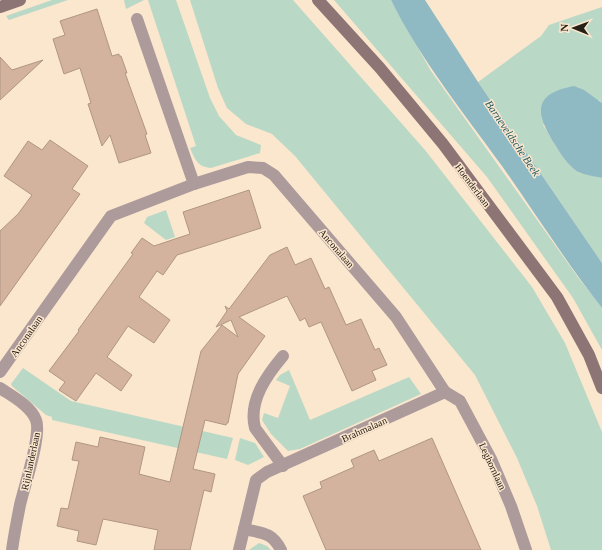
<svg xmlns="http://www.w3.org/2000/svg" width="602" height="550" viewBox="0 0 602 550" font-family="Georgia,serif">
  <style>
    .green { fill: #b9d9c6 }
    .water { fill: #8fbac3 }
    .building { fill: #d3b39e; stroke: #af9685 }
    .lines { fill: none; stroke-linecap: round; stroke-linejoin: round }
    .street { stroke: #ad9b9b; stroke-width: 12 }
    .secondary { stroke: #8e7575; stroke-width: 12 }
    .labels { text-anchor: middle; stroke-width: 3; stroke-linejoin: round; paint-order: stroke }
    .street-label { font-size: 10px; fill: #272017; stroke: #fbe6ce }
    .water-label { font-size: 11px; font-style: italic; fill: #1a5660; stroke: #fbe6ce }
  </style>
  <rect width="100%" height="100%" fill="#fbe6ce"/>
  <g class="green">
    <path d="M52,0H68L9,20L6,16Z"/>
    <path d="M124,0H144L126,9Z"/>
    <path d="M148,0H176L210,98L219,116L236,135L261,145L260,153L211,168C198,167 195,160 190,148L196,146Z"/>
    <path d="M190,0H293L425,150L532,287L565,343L602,432V550H551L537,506L517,458L475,375L295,156L272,134L246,124L227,108L218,88Z"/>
    <path d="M334,0H391L431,71L577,276L602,308V350L573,298L487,177Z"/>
    <path d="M602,7V103L599,100L543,125C552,138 566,167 580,173C587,175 595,176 602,178V263L478,82L541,36L549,25Z"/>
    <path d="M166,210L175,237L166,240L144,223L147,217Z"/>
    <path d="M23,368L71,401L233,438L227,459L52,420V417L46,415L12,386L11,384Z"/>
    <path d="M289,370L310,420L409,377L421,394L300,449L288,451L271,434L262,420L264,413L278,418L290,386L276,380L280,375Z"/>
    <path d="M240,438L255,443L264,457L248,465L235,460Z"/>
    <path d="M259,543L267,546L271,550H249Z"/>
  </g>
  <g class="water">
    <path d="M391,0H425L478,82L602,263V308C566,262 535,213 502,166C463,112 421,60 391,0Z"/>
    <path d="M574,86L584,90L602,103V178C594,176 585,175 578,172C568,166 560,153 554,143C536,113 532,94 574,86Z"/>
  </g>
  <g class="building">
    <path d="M97,9L112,56L119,54V56H121L127,73H125L147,134L145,135L151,153L119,163L110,135L102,146L88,104L91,103L80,68L64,74L53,39L65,35L60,21Z"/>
    <path d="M0,57L12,70L43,60L0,100Z"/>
    <path d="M50,140L88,166L72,189L80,194L0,306V231L18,214L32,195L4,176L28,141L42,150Z"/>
    <path d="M249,190L261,228L177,255L163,275L157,271L139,297L170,320L154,343L128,326L107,357L132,375L121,391L96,373L76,401L59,390L65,382L49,371L79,331L78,330L133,254L131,253L142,238L154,246L190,234L183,212Z"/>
    <path d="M287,247L295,265L311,258L325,289L329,287L346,325L361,319L375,350L379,348L387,365L372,371L376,380L352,391L321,322L309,327L305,318L300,321L287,296L239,317L265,336L238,374L228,423H227L226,425L205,420L193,469L215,474L211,492L204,490L190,550H154L158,530L103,519L96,545L77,541L79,531L57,526L61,508L68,509L79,461L72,460L76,442L98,447L100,437L145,447L139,474L170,482L201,351L222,325L238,337L231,320L216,327L227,311L225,306L229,309L270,255Z"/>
    <path d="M432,438L481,550H326L303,496L322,488L320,482L354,467L351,460L374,450L379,461Z"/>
  </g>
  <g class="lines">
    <g class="street">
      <path d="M137,19L194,184"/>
      <path d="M0,372L111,216L194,184L248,167L263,168L274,175L396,317L445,392"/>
      <path d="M0,388C12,396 31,406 36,420C42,435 24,487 20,505C17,520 14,535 12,550"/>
      <path d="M445,392L460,401L491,459L511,506L526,550"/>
      <path d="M283,466L255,428C248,401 267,375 283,356"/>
      <path d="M244,529C262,533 272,532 281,550"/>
      <path d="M239,550L256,480L267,472L445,392"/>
    </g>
    <g class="secondary">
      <path d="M318,0L380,68L443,144L557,297L589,355L602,388"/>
      <path d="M0,7L20,0"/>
    </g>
  </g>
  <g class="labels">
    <g class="street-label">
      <text transform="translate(473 185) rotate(53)" y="4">Hoenderlaan</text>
      <text transform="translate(337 248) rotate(49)" y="4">Anconalaan</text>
      <text transform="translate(26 336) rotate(-55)" y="4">Anconalaan</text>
      <text transform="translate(364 429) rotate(-24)" y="4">Brahmalaan</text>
      <text transform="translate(30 461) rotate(-78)" y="4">Rijnlanderlaan</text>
      <text transform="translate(493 466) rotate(65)" y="4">Leghornlaan</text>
    </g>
    <g class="water-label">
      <text transform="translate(513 138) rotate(56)" y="4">Barneveldsche Beek</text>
    </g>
  </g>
  <g transform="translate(574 28) rotate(271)" stroke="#fbe6ce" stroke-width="3" paint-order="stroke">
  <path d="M0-3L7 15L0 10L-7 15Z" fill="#272017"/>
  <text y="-6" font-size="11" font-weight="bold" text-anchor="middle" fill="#272017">N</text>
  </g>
</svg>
